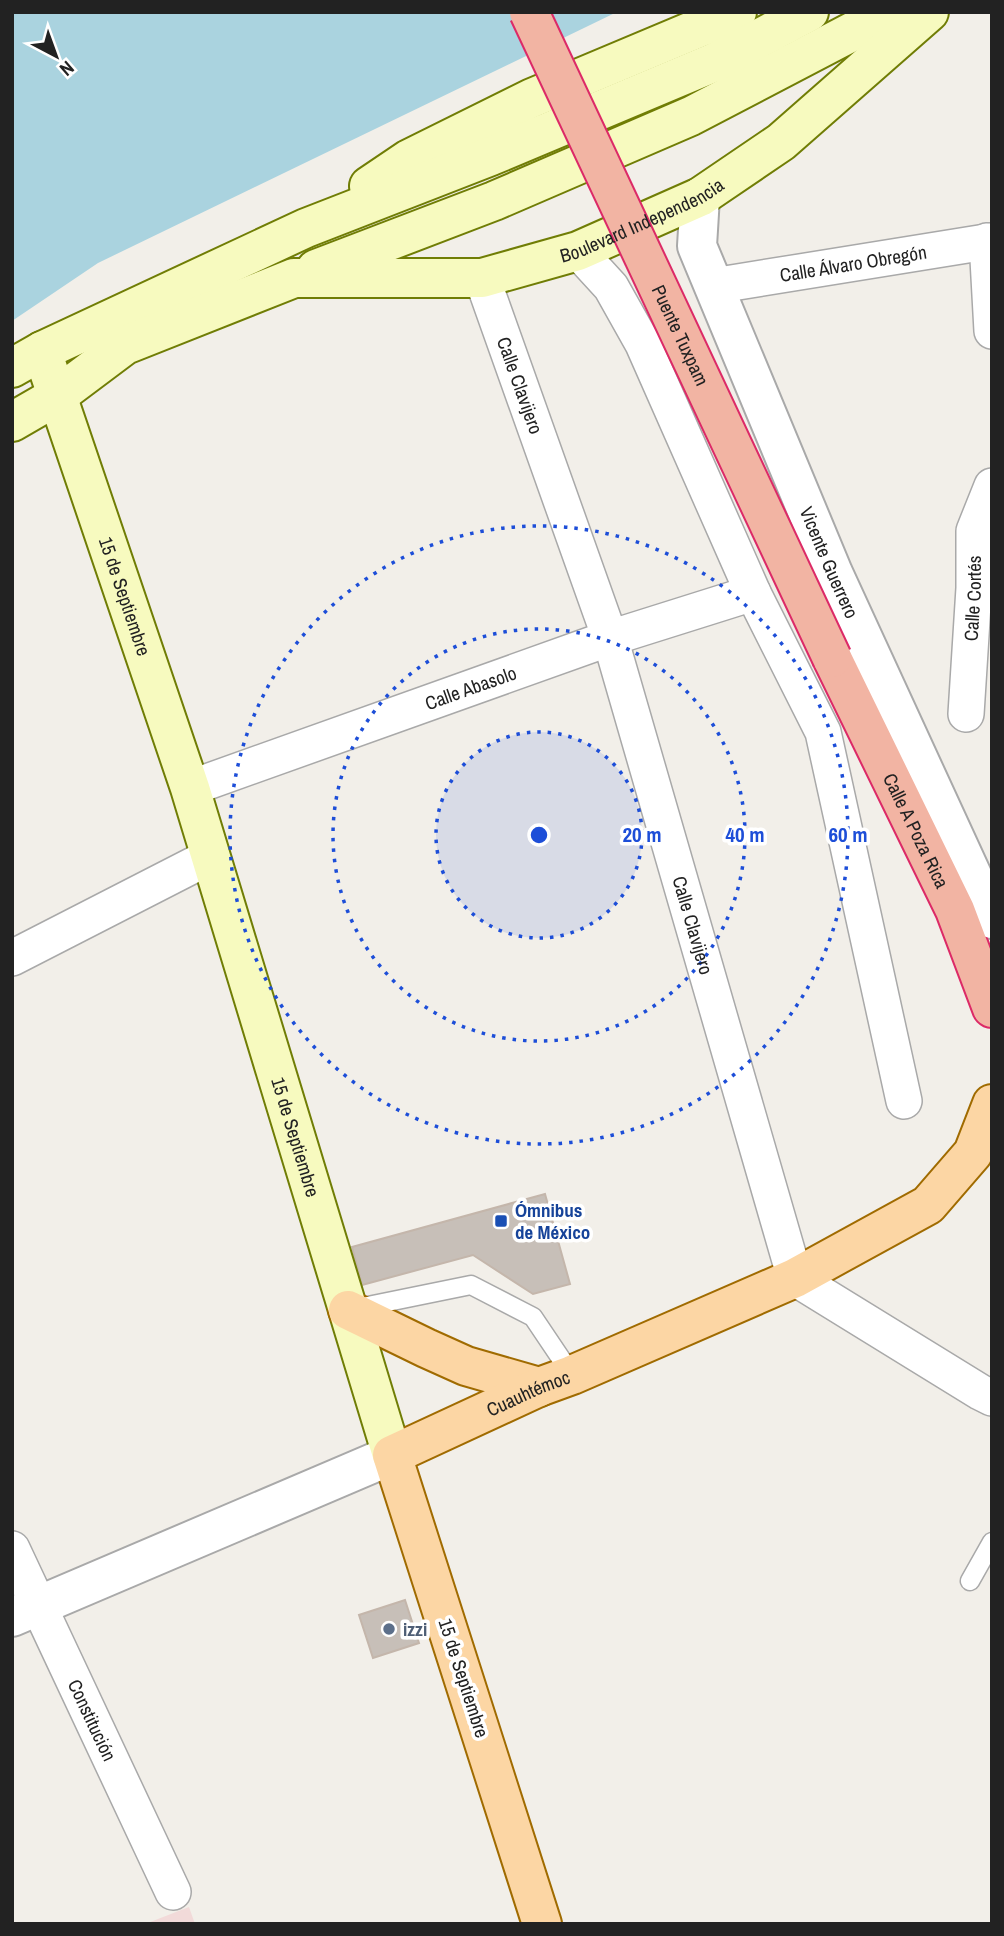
<svg xmlns="http://www.w3.org/2000/svg" width="1004" height="1936" viewBox="0 0 1004 1936" font-family="'Archivo Narrow',sans-serif">
  <style>
    .commercial { fill: #f2dad9 }
    .water { fill: #aad3df }
    .building { fill: #c7bfb8; stroke: #c4b6ab; stroke-width: 2 }
    .lines { fill: none; stroke-linecap: round; stroke-linejoin: round }
    .service-casing { stroke: #a9a9a9; stroke-width: 21 }
    .minor-casing { stroke: #a9a9a9; stroke-width: 38 }
    .tertiary-casing { stroke: #a9a9a9; stroke-width: 42 }
    .secondary-casing { stroke: #707d05; stroke-width: 42 }
    .primary-casing { stroke: #a06b00; stroke-width: 42 }
    .trunk-casing { stroke: #dc2a67; stroke-width: 42 }
    .service { stroke: #fff; stroke-width: 18 }
    .minor { stroke: #fff; stroke-width: 35 }
    .tertiary { stroke: #fff; stroke-width: 38 }
    .secondary { stroke: #f7fabf; stroke-width: 38 }
    .primary { stroke: #fcd6a4; stroke-width: 38 }
    .trunk { stroke: #f2b4a3; stroke-width: 38 }
    .trunk-bridge-casing { stroke: #dc2a67; stroke-width: 42; stroke-linecap: butt }
    .trunk-bridge { stroke: #f2b4a3; stroke-width: 38 }
    .ring { fill: none; stroke: #1d4ed8; stroke-width: 3.5; stroke-dasharray: 3.5 7 }
    .transit-dot { fill: #1a4fb4; stroke: #fff; stroke-width: 2.5 }
    .service-dot { fill: #5c6f8a; stroke: #fff; stroke-width: 2.5 }
    .labels { text-anchor: middle; stroke-width: 7; stroke-linejoin: round; paint-order: stroke }
    .street-label { font-size: 19px; fill: #222; stroke: #fff }
    .transit-label { font-size: 19px; font-weight: bold; fill: #164399; stroke: #fff; text-anchor: start }
    .service-label { font-size: 19px; font-weight: bold; fill: #4e5e75; stroke: #fff; text-anchor: start }
    .centre { fill: #1d4ed8; stroke: #fff; stroke-width: 3.5 }
    .ring-label { font-size: 21px; text-anchor: middle; font-weight: bold; fill: #1d4ed8; stroke: #fff; stroke-width: 7; stroke-linejoin: round; paint-order: stroke }
  </style>
  <rect width="100%" height="100%" fill="#f2efe9"/>
  <path class="commercial" d="M189,1907L195,1924H145Z"/>
  <path class="water" d="M12,12H617L98,263L12,321Z"/>
  <g class="building">
    <path d="M545,1194L570,1284L533,1294L473,1255L362,1285L352,1247Z"/>
    <path d="M405,1600L419,1643L373,1658L359,1615Z"/>
  </g>
  <g class="lines">
    <defs>
      <g id="service">
        <path d="M358,1308L471,1285L533,1317L572,1375"/>
        <path d="M970,1581L992,1542"/>
      </g>
      <g id="minor">
        <path d="M987,241L992,331"/>
        <path d="M578,251L611,287L643,344L753,593L823,732L904,1101"/>
        <path id="s1" d="M482,278L610,638L795,1278L980,1392L992,1398"/>
        <path id="s2" d="M713,286L992,241"/>
        <path id="s3" d="M966,714L974,588V531L992,486"/>
        <path id="s4" d="M190,788L610,638L753,593"/>
        <path d="M12,958L211,856"/>
        <path id="s5" d="M12,1549L173,1892"/>
      </g>
      <g id="tertiary">
        <path id="s6" d="M700,197L697,246L833,573L992,919"/>
        <path d="M12,1617L392,1455"/>
      </g>
      <g id="secondary">
        <path d="M369,186L409,159L532,98L737,12"/>
        <path d="M316,269L494,201L691,116L890,12"/>
        <path id="s7" d="M42,351L190,788L392,1455"/>
        <path d="M12,368L42,351L306,228L491,156L715,62L809,12"/>
        <path id="s8" d="M12,422L57,396L125,345L294,278H482L578,251L700,197L781,142L929,12"/>
      </g>
      <g id="primary">
        <path d="M348,1310L426,1348L466,1366L539,1387"/>
        <path id="s9" d="M542,1924L392,1455L539,1387L572,1375L795,1278L928,1205L973,1153L992,1104"/>
      </g>
      <g id="trunk">
        <path id="s10" d="M832,658L955,910L992,1008"/>
      </g>
    </defs>
    <use href="#service" class="service-casing"/>
    <use href="#minor" class="minor-casing"/>
    <use href="#tertiary" class="tertiary-casing"/>
    <use href="#secondary" class="secondary-casing"/>
    <use href="#primary" class="primary-casing"/>
    <use href="#trunk" class="trunk-casing"/>
    <use href="#service" class="service"/>
    <use href="#minor" class="minor"/>
    <use href="#tertiary" class="tertiary"/>
    <use href="#secondary" class="secondary"/>
    <use href="#primary" class="primary"/>
    <use href="#trunk" class="trunk"/>
    <defs>
      <g id="trunk-bridge">
        <path id="s11" d="M529,12L832,658"/>
      </g>
    </defs>
    <use href="#trunk-bridge" class="trunk-bridge-casing"/>
    <use href="#trunk-bridge" class="trunk-bridge"/>
  </g>
  <circle cx="539" cy="835" r="103" fill="#1d4ed8" fill-opacity=".12"/>
  <g class="ring">
    <circle cx="539" cy="835" r="103"/>
    <circle cx="539" cy="835" r="206"/>
    <circle cx="539" cy="835" r="309"/>
  </g>
  <rect class="transit-dot" x="494" y="1214" width="14" height="14" rx="3.5"/>
  <circle class="service-dot" cx="389" cy="1629" r="7"/>
  <g class="labels">
    <g class="street-label">
      <text dy="7" stroke="none"><textPath href="#s8" startOffset="677">Boulevard Independencia</textPath></text>
      <text dy="7" stroke="none"><textPath href="#s2" startOffset="142">Calle Álvaro Obregón</textPath></text>
      <text dy="7" stroke="none"><textPath href="#s11" startOffset="357">Puente Tuxpam</textPath></text>
      <text dy="7" stroke="none"><textPath href="#s1" startOffset="114">Calle Clavijero</textPath></text>
      <text dy="7" stroke="none"><textPath href="#s6" startOffset="392">Vicente Guerrero</textPath></text>
      <text dy="7" stroke="none"><textPath href="#s7" startOffset="259">15 de Septiembre</textPath></text>
      <text dy="7" stroke="none"><textPath href="#s3" startOffset="116">Calle Cortés</textPath></text>
      <text dy="7" stroke="none"><textPath href="#s4" startOffset="298">Calle Abasolo</textPath></text>
      <text dy="7" stroke="none"><textPath href="#s10" startOffset="192">Calle A Poza Rica</textPath></text>
      <text dy="7" stroke="none"><textPath href="#s1" startOffset="681">Calle Clavijero</textPath></text>
      <text dy="7" stroke="none"><textPath href="#s7" startOffset="826">15 de Septiembre</textPath></text>
      <text dy="7" stroke="none"><textPath href="#s9" startOffset="642">Cuauhtémoc</textPath></text>
      <text transform="translate(464 1678) rotate(72)" y="7">15 de Septiembre</text>
      <text dy="7" stroke="none"><textPath href="#s5" startOffset="189">Constitución</textPath></text>
    </g>
    <g class="transit-label">
      <text x="515" y="1217">Ómnibus<tspan x="515" dy="22">de México</tspan></text>
    </g>
    <g class="service-label">
      <text x="403" y="1636">izzi</text>
    </g>
  </g>
  <circle cx="539" cy="835" r="10" class="centre"/>
  <g class="ring-label">
    <text x="642" y="842">20 m</text>
    <text x="745" y="842">40 m</text>
    <text x="848" y="842">60 m</text>
  </g>
  <rect width="1004" height="1936" fill="none" stroke="#222222" stroke-width="28"/>
  <g transform="translate(56 56) rotate(139)" stroke="#ffffff" stroke-width="5" paint-order="stroke">
  <path d="M0-5L12 26L0 18L-12 26Z" fill="#222222"/>
  <text y="-10" font-size="19" font-weight="bold" text-anchor="middle" fill="#222222">N</text>
  </g>
</svg>
